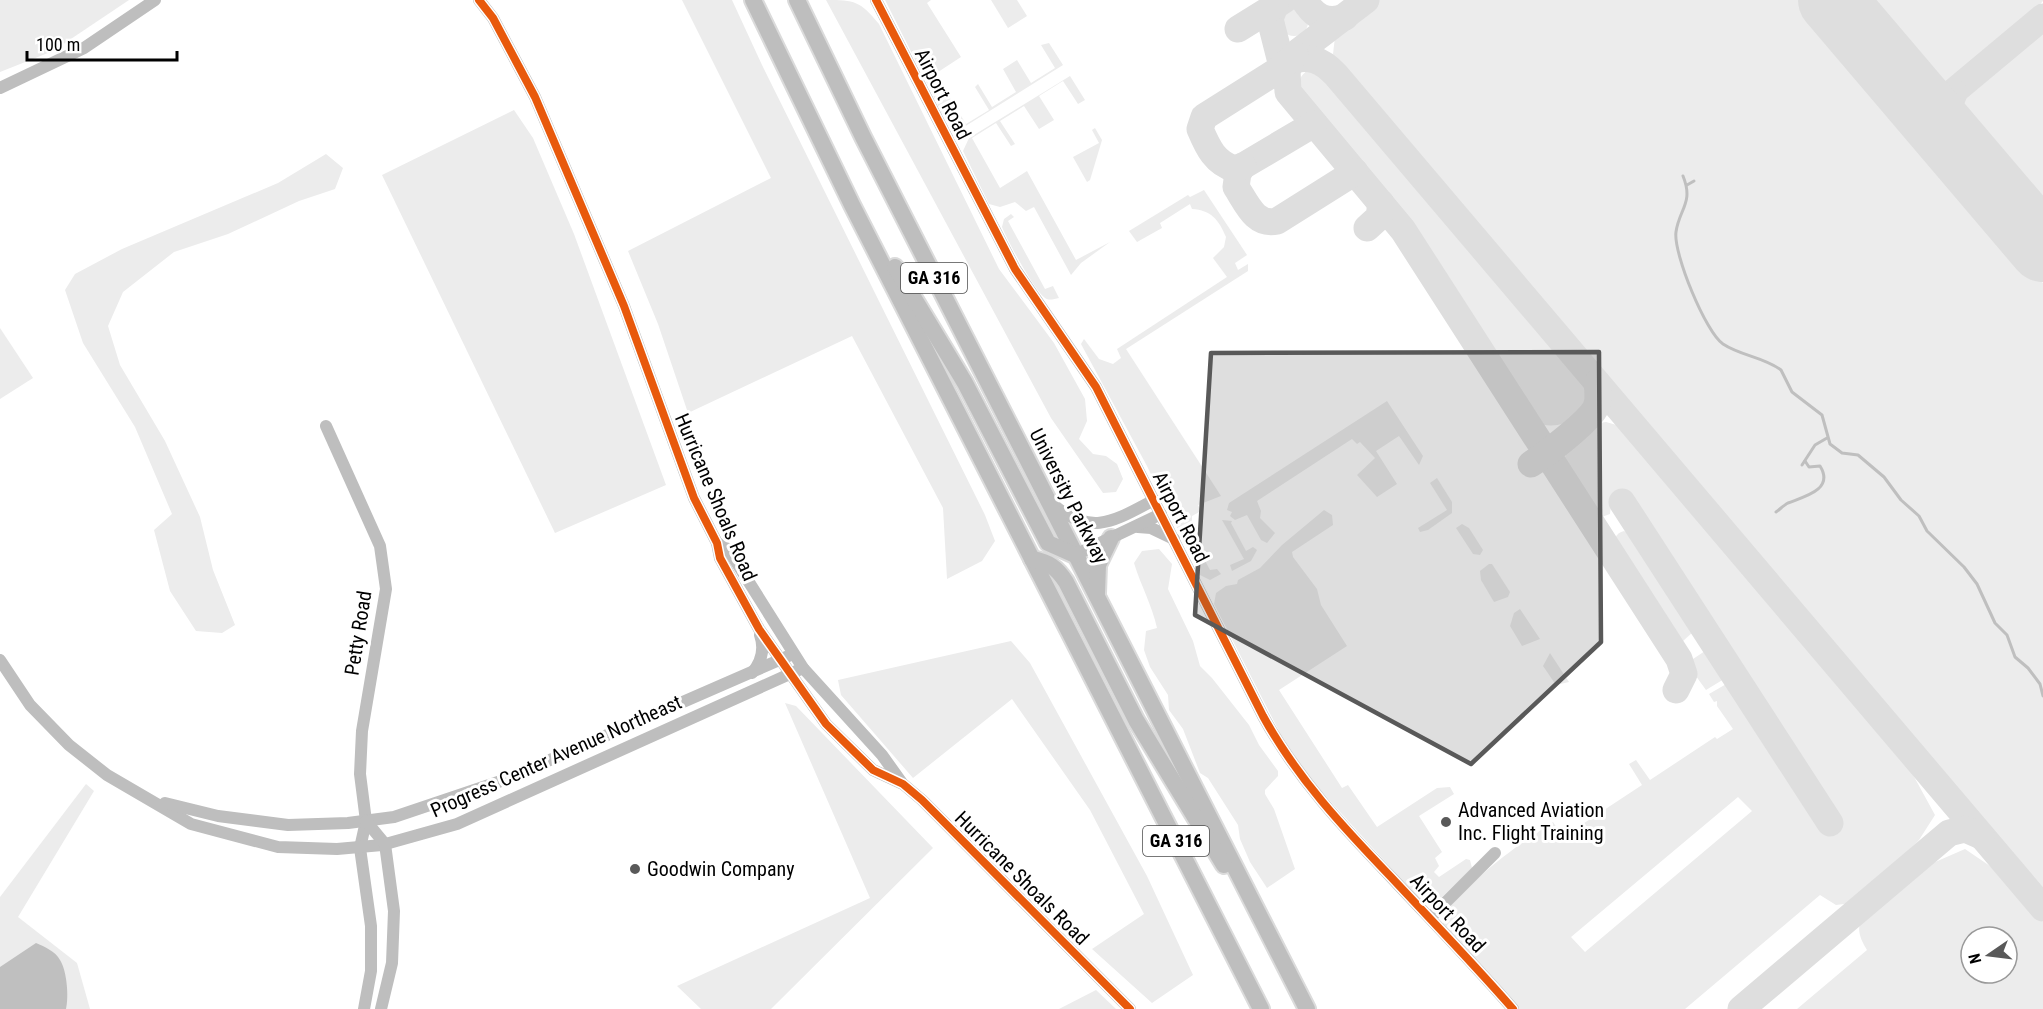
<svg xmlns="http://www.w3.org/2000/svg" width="2043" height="1009" viewBox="0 0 2043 1009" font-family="'Roboto Condensed',sans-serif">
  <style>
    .green { fill: #ececec; fill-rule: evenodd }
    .water { fill: #bfbfbf }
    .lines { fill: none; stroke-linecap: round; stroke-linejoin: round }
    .stream { stroke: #bfbfbf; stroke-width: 3 }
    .taxiway { stroke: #dedede; stroke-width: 27 }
    .runway { stroke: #dedede; stroke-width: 68 }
    .highway-casing { stroke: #dbdbdb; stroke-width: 20 }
    .minor { stroke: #bebebe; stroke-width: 12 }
    .highway { stroke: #bebebe; stroke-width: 16 }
    .cycleway-casing { stroke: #fff; stroke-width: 11 }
    .cycleway { stroke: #e8590c; stroke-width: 8 }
    .marked { fill: #595959; fill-opacity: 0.2; stroke: #595959; stroke-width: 4.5; stroke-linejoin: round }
    .poi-dot { fill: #595959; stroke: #fff; stroke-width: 2 }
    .labels { text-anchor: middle; stroke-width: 6; stroke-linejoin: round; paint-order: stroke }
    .shield { fill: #fff; stroke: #4c4c4c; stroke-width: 1.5 }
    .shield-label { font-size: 18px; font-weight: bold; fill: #000 }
    .street-label { font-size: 20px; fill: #000; stroke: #fff }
    .poi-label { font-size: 20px; fill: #000; stroke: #fff; text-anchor: start }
  </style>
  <rect width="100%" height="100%" fill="#fff"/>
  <g class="green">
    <path d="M0,0H129L53,51L0,72Z"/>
    <path d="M682,0H732L762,65L985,515L995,541L982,561L947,579L943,508L852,336L688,413L658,324L628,251L771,178Z"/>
    <path d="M826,0C855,0 860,1 879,24L999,269L1054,343L1085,399L1087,421L1079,439L1093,454L1106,456L1117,464L1123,479L1116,492L1103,493L1051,418Z"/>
    <path d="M885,0H931L927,3L961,57L935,74L966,124L989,110L975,87L978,84L992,107L1016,92L1003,69L1017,60L1031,83L1055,68L1041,45L1049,43L1063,65L964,127L953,128L946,121Z"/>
    <path d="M991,0H1017L1027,16L1008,28Z"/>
    <path d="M1379,0H1803L2043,283V897L1338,64L1333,54L1335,37Z"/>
    <path d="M1863,0H2043V1L2033,13L1945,87L1935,85Z"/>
    <circle cx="1294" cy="22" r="14"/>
    <path d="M2043,30V214L1958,114L1959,102Z"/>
    <path d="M1309,69L1319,72L1333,85L1584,384C1592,415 1559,435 1533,421L1400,212L1301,95C1296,83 1299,77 1309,69Z"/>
    <path d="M1070,76L1085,100L1078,104L1063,81L1039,96L1054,120L1039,129L1024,106L1000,121L1015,144L1011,146L996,123L972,138L1000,188L1027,171L1076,260L1110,242L1081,263L1071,275L1034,207L1026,211L1015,202L1000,207L989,204L963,151L969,138Z"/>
    <path d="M514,110L533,138L574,234L666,485L555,533L382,175Z"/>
    <path d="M1095,128L1102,140L1090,180L1087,182L1073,157L1099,143L1092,130Z"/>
    <path d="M326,154L343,168L335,189L299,201L228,234L174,252L123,292L108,326L120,365L165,441L200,517L213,570L235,625L222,633L196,631L170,591L154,530L172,514L135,427L83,343L65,290L75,274L122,249L278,183Z"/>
    <path d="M1204,190L1247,255L1235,263L1238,270L1248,264V271L1126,349L1221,496L1198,505L1201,511L1192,516V521L1186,525L1210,570L1217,569L1221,574L1210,580L1200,575L1147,466L1081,344L1084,339L1099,359L1113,364L1121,358L1117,349L1227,277L1213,258L1224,247L1226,237C1219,220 1211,210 1192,209L1190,204L1160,223L1162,228L1137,242L1129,231L1188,195L1190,197Z"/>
    <path d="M1011,214L1014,217L1008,221L1045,289L1053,286L1059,298C1054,299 1049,301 1045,298C1034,290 1007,240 1002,227L1004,219Z"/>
    <path d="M0,328L33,378L0,399Z"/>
    <path d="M1387,401L1423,456L1419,465L1399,436L1376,451L1397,484L1377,497L1357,475L1375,458L1360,442L1357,444L1352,439L1257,501L1261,511L1260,518L1275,533L1267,543L1261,540L1247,515L1235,520L1230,516L1232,512L1227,510L1229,503Z"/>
    <path d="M1606,422L1620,426L1634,440L1879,730L1912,773L1935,815L1919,840L1905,855L1852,903L1836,905L1820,895L1685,1009H1519L1443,925V915C1477,874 1509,851 1553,822L1563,837L1642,785L1629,764L1636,760L1650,780L1715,737L1717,739L1733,729L1717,706V701L1714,702L1709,694L1728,683L1821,825L1839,822L1729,653L1715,661L1724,679L1706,690L1693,672V659L1720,641L1629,498L1615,507L1611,504L1610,514L1599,518C1590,513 1587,505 1581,497C1576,489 1569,481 1566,472C1557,450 1586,424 1606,422ZM1738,797L1752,811L1585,952L1571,937Z"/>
    <path d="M1437,478L1452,502V513L1428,530L1420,532L1418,528L1447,510L1430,483Z"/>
    <path d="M1324,510L1332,515L1333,525L1292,552L1293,557L1317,589L1321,605L1347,646L1279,690L1342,788L1348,785L1377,827L1437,788L1450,787L1454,794L1419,816L1442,852L1435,858L1439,866L1434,872L1439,877L1466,859L1470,860L1472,868L1433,906L1420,900L1310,779L1281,735L1214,604L1216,593L1226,586L1237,584L1238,580L1260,568L1282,545Z"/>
    <path d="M1222,520L1232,521L1231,523L1246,551L1253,547L1257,550L1251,561L1232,571L1230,565L1244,559Z"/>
    <path d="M1462,524L1469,528L1483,550L1480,555L1473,554L1456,528Z"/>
    <path d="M1624,531L1631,535L1694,631L1683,641L1677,642L1671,636L1618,555C1613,546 1612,534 1624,531Z"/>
    <path d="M1159,549L1172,564L1168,589L1193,641L1200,666L1212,678L1249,725L1259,745L1278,771V776L1265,790V794L1274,809L1295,869L1267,888L1250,862L1240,839L1238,825L1208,778L1200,773L1183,729L1169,710L1168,695L1150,667L1144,650L1146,631L1157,628C1152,605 1141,586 1134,563L1142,551Z"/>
    <path d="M1489,564H1492L1510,592L1508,597L1494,602L1481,580L1480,571Z"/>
    <path d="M1520,609L1540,639L1522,646L1510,626L1514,613Z"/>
    <path d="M1011,641L1030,663L1147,876L1193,975L1152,1003L1092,949L1144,914L1090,810L1012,699L913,778L841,695L838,680Z"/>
    <path d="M1550,653L1569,682L1556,685L1543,666Z"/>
    <path d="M785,703L796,706L933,848L771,1009H701L677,986L870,898Z"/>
    <path d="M86,784L94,791L18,917L77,963L90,1009H0V897Z"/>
    <path d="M1965,849L1990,866L2043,922V1009H1797L1867,950C1860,938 1855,928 1864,915L1926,866ZM1971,937H2007V973H1971Z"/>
    <path d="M1096,990L1116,1009H1059Z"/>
  </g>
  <path class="water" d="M36,943C45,947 55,951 60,960C67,971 69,997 66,1009H0V967Z"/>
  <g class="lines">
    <g class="stream">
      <path d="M1683,176C1694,203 1679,209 1676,232C1673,253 1706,333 1723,344C1741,356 1764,357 1781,370L1792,392L1822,415L1830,444L1842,453L1858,455L1884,477L1901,500L1919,516L1927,531L1964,567L1977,584L1995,623L2007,635L2015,657L2028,668L2040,684L2043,696"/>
      <path d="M1687,185L1694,181"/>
      <path d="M1802,465L1815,445L1827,438"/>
      <path d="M1776,512C1779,510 1784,505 1788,503C1803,497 1835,490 1820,466L1809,467L1805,461"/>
    </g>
    <g class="taxiway">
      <path d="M1284,0L1275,6L1270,19L1286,82"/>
      <path d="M1304,0C1314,16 1326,24 1345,17"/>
      <path d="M1366,0L1298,52L1287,70L1288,92L1403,230L1679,659L1684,674L1676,690"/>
      <path d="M1238,29L1275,6"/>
      <path d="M1288,61C1309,55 1321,59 1336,75L2043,908"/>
      <path d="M1908,89L1924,98H1946L2043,17"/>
      <path d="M1314,124L1243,166L1238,173L1236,187C1247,204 1255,226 1277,221L1355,172"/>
      <path d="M1953,142L1945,116L1954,93"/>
      <path d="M1243,166L1235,169C1215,163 1208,148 1200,129L1204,117L1277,71L1295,55"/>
      <path d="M1367,228L1379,217L1381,203"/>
      <path d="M1531,464C1545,455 1590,421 1596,407C1599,400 1598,391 1597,383"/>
      <path d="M1622,502L1830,823"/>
      <path d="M1741,1009L1949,833L1965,829L1981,836"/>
    </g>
    <path class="runway" d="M1832,0L2043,248"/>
    <defs>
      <g id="highway">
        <path d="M753,0L852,205L1261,1009"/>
        <path d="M797,0L863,137L1307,1009"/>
        <path d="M895,267L965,383L1048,543L1075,555"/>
        <path d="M1032,559C1049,562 1057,568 1066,582L1136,720L1224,865"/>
        <path d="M1097,593L1098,565L1111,538"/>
      </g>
    </defs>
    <use href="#highway" class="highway-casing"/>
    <g class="minor">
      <path d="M479,0L493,18L535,97L624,306L694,498L717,543L720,558L759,629L826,724L873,770L903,784L922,800L1130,1009"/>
      <path d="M876,0L1015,269L1096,387L1263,716C1297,778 1343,827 1391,877C1432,921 1474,964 1513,1009"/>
      <path d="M0,88L84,48L155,0"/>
      <path d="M326,426L380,546L386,589L362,731L360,774L366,821L360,848L371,926V971L364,1009"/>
      <path d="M1052,504C1092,537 1114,521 1154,500"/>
      <path d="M1138,527L1151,528L1174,539"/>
      <path d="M717,543L728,549L803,668L882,755L902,783"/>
      <path d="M1075,555L1161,514"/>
      <path d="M0,660L30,705L69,745L107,775L191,824L278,847L337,849L382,845L457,824L803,668"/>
      <path d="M752,673C762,661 765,649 760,635"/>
      <path d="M165,803L218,816L288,825L348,823L394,817L504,780L793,654"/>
      <path d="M366,821L385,844L394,911L392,963L381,1009"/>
      <path d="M1430,918L1495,853"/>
    </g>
    <use href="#highway" class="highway"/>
    <defs>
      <g id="cycleway">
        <path d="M479,0L493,18L535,97L624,306L694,498L717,543L720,558L759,629L826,724L873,770L903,784L922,800L1130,1009"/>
        <path d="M876,0L1015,269L1096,387L1263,716C1297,778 1343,827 1391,877C1432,921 1474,964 1513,1009"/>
      </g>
    </defs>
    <use href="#cycleway" class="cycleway-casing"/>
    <use href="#cycleway" class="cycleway"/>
  </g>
  <path class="marked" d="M1599,352L1601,642L1471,764L1195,615L1211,353Z"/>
  <g class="poi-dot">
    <circle cx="1446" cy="822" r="6"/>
    <circle cx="635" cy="869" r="6"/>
  </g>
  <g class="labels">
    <g class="shield">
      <rect x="901" y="263" width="66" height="30" rx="4.5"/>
      <rect x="1143" y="826" width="66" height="30" rx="4.5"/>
    </g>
    <g class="shield-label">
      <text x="934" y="284">GA 316</text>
      <text x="1176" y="847">GA 316</text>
    </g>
    <g class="street-label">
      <text transform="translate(943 94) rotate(63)" y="7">Airport Road</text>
      <text transform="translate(1069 496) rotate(63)" y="7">University Parkway</text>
      <text transform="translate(716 497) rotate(67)" y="7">Hurricane Shoals Road</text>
      <text transform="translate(1181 517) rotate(63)" y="7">Airport Road</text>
      <text transform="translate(358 633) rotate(-81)" y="7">Petty Road</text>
      <text transform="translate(556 756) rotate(-24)" y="7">Progress Center Avenue Northeast</text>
      <text transform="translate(1022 878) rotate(45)" y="7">Hurricane Shoals Road</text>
      <text transform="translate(1448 913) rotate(47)" y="7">Airport Road</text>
    </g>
    <g class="poi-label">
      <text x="1458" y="817">Advanced Aviation<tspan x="1458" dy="23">Inc. Flight Training</tspan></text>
      <text x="647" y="876">Goodwin Company</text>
    </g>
  </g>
  <g transform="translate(1989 955) rotate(256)"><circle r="28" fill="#ffffff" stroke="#999999" stroke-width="1.5"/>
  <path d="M0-4.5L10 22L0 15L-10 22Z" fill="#595959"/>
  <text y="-9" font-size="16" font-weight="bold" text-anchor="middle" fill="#000000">N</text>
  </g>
  <path d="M27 51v9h150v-9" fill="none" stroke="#000000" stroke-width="3"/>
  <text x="36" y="51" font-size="18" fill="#000000" stroke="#ffffff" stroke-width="4.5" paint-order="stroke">100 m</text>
</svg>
